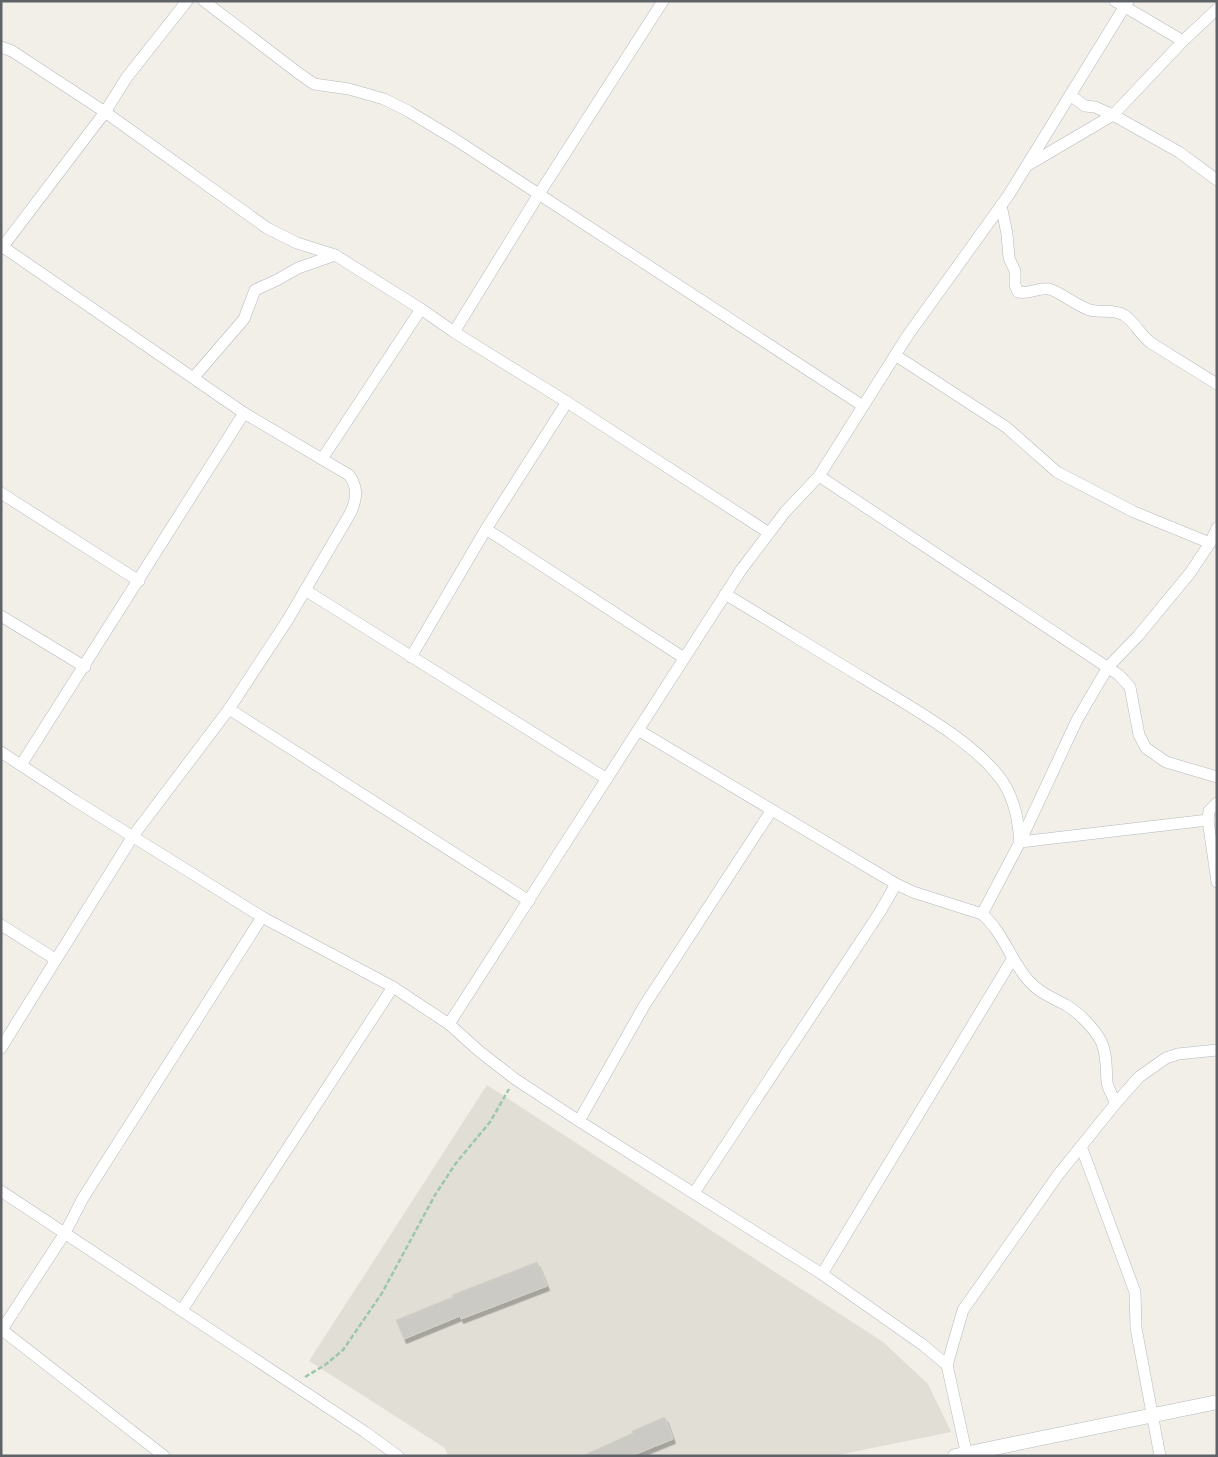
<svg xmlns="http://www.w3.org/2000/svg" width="1218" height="1457" viewBox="0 0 1218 1457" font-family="'Golos Text',sans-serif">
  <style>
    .education { fill: #e1ded6 }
    .building { fill: #cccac5; stroke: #d6d1c6; filter: url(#shadow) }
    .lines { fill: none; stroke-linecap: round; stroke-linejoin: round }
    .minor-casing { stroke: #b5b8bc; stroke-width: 12 }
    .tertiary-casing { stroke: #b5b8bc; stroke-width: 15 }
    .path { stroke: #9cc7a9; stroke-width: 2.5; stroke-dasharray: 5 2.5; stroke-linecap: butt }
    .minor { stroke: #fff; stroke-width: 11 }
    .tertiary { stroke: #fff; stroke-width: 14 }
  </style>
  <defs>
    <filter id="shadow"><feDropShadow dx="2.5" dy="4.5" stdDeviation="0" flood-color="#0004"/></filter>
  </defs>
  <rect width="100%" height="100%" fill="#f1efe8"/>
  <path class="education" d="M487,1085L883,1342L928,1384L951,1432L833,1456H448L445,1448L309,1361Z"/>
  <g class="building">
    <path d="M537,1262L547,1286L461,1319L460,1316L404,1339L396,1320L453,1297L452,1295Z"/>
    <path d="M665,1417L673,1439L631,1456H582L633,1433L632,1431Z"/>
  </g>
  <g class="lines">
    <defs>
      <g id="minor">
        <path d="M204,1L297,72L314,84L349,89L384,99L408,111L456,140L863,406"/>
        <path d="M1115,1L1183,41"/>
        <path d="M1,47L12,51L105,112L267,228L297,243L335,255L421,309L454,332L567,402L769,533"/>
        <path d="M1070,95L1085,106L1095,107L1113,115L1179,152L1217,180"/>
        <path d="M1028,165L1113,115L1183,41L1217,9"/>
        <path d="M1001,205L1007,234L1009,258L1015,271V285L1018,292C1028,295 1038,287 1049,289C1061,292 1076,306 1090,310C1101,313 1114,309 1124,315C1135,322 1140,335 1151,343L1217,384"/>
        <path d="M1,249L105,112L127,77L187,1"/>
        <path d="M454,332L539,194L663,1"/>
        <path d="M895,355L1006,427L1057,472L1134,512L1210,543"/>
        <path d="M194,377L244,319L255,290L277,280L298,268L335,255"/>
        <path d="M322,459L421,309"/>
        <path d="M819,476L1119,675L1130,687L1139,735L1146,748L1166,762L1217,777"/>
        <path d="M1,493L139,581"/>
        <path d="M486,529L684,658"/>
        <path d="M305,590L607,779"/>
        <path d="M725,594C772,622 818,651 865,679C907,705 982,745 1006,787C1016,806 1018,821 1020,842L1208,820"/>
        <path d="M1,616L85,667"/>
        <path d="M411,657L486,529L567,402"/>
        <path d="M229,709L529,901"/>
        <path d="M638,730L896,884L913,892L982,914C1003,932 1010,959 1028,980C1038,992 1053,998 1066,1005C1079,1013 1093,1027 1101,1041C1107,1054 1106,1068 1107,1082C1108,1089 1113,1097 1116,1103"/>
        <path d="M1,752L74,800L262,917L393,987L414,1001L449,1024L479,1051L515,1079L579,1121L822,1274L923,1345L947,1365L967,1456"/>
        <path d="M21,765L244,413"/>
        <path d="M1217,803L1209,811L1208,820L1217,882"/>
        <path d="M982,914L1020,842L1077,720L1108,667L1138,636L1190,573L1210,543L1217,528"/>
        <path d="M1,925L55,959"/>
        <path d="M449,1024L741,570L785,512L819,476L908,335L1008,196L1128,1"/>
        <path d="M1,1048L133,836L229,709L287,621L351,512C357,498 358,487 349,475L244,413L3,247"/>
        <path d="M579,1121L644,1006L771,811"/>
        <path d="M1081,1146L1135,1292L1136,1328L1160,1456"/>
        <path d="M1,1191L365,1432L398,1456"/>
        <path d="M694,1193L880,912L896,884"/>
        <path d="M822,1274L1013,958"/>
        <path d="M182,1310L393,987"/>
        <path d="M1,1329L164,1456"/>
        <path d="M1,1331L65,1233L83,1198L262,917"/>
        <path d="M947,1365L963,1310L1058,1175L1116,1103L1139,1077L1166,1058L1178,1054L1217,1050"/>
      </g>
      <path id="tertiary" d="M955,1456L1217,1402"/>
    </defs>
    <use href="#minor" class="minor-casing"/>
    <use href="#tertiary" class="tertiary-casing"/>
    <path class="path" d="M305,1377L325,1365L343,1350L382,1293L435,1195L456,1163L490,1122L509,1089"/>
    <use href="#minor" class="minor"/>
    <use href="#tertiary" class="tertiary"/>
  </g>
  <rect width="1218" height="1457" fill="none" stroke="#5f6368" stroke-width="5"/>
</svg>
